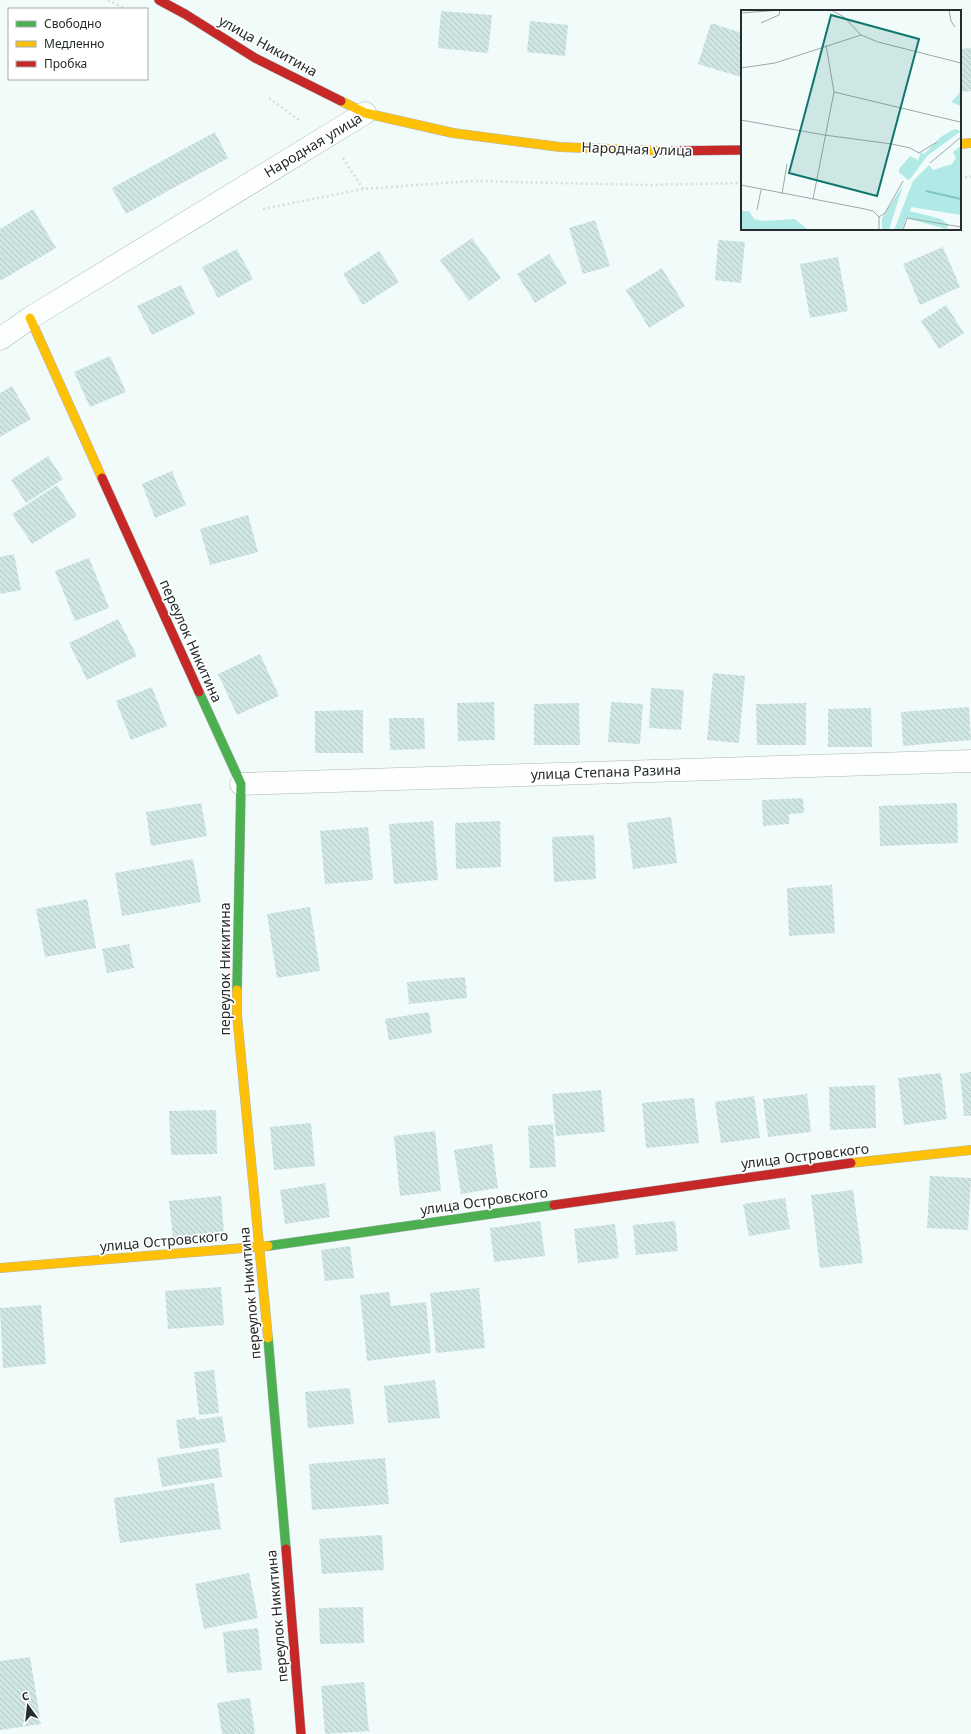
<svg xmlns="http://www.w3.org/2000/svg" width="971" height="1734" viewBox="0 0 971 1734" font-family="'Noto Sans',sans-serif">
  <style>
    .building { fill: url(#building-back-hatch) }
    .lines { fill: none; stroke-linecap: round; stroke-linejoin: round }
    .street-casing { stroke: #aeb6b5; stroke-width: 23 }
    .fast-casing { stroke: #aeb6b5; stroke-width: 10 }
    .slow-casing { stroke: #aeb6b5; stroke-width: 10 }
    .jam-casing { stroke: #aeb6b5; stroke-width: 10 }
    .path { stroke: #dadcdc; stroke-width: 2.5; stroke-dasharray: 2 3; stroke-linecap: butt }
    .street { stroke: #fdfefe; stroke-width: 22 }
    .fast { stroke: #4caf50; stroke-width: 9 }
    .slow { stroke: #ffc107; stroke-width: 9 }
    .jam { stroke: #c62828; stroke-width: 9 }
    .labels { text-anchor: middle; stroke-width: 3.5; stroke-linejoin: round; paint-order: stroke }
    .street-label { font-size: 14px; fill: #252c2b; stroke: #fff }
    .inset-river { fill: none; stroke: #7ec6c1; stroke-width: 2 }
    .inset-road { fill: none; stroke: #9fa8a7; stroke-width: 1 }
    .view { fill: #0f766e; fill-opacity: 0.15; stroke: #0f766e; stroke-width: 2 }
    .inset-edge { fill: none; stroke: #252c2b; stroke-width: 2 }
  </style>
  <defs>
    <pattern id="building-back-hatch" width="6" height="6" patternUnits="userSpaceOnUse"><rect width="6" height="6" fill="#cfe6e4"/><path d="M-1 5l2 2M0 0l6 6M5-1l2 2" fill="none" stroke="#b2c5c4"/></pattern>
  </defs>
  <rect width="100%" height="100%" fill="#f1fbfa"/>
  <g class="building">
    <path d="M441,11L492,15L488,53L438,48Z"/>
    <path d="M530,21L568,25L565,56L527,52Z"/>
    <path d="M711,23L742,33L741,77L698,64Z"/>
    <path d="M971,48V91L960,92V49Z"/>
    <path d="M215,132L228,158L126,214L112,188Z"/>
    <path d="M33,209L56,248L0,281V229Z"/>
    <path d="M595,220L610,266L583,274L569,228Z"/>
    <path d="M472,238L501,278L469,301L440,260Z"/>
    <path d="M718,240L745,242L741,283L715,280Z"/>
    <path d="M943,247L960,287L920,305L903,264Z"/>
    <path d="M237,249L253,279L218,298L202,267Z"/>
    <path d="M379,251L399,282L363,305L343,274Z"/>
    <path d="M549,254L567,283L535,303L517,274Z"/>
    <path d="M838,257L848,311L810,318L800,264Z"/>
    <path d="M662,268L685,306L649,328L626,290Z"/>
    <path d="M181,285L195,314L152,335L137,306Z"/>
    <path d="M946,305L964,333L939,349L921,321Z"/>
    <path d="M110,356L126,392L90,407L74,372Z"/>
    <path d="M12,386L31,419L0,437V393Z"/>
    <path d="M48,456L63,479L26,503L11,480Z"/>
    <path d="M172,471L186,505L155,518L142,484Z"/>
    <path d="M57,485L77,516L32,544L12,514Z"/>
    <path d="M248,515L258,552L210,565L200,529Z"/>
    <path d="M14,554L21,590L0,594V557Z"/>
    <path d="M89,558L109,608L75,621L55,571Z"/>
    <path d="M118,619L137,656L87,680L69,643Z"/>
    <path d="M260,654L279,696L237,715L218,674Z"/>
    <path d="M713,673L745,676L739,743L707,740Z"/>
    <path d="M152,687L167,726L131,740L116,701Z"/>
    <path d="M651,688L684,690L681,730L649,728Z"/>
    <path d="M494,702L495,740L458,741L457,703Z"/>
    <path d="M611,702L643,704L640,744L608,742Z"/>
    <path d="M579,703L580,745H534V704Z"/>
    <path d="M806,703V745H757L756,704Z"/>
    <path d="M969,707L971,740L903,746L901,712Z"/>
    <path d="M871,708L872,747H828V709Z"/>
    <path d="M363,710V753H315V711Z"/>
    <path d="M389,718H424L425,749L390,750Z"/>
    <path d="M803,798L804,813L789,814V824L763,826L762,800Z"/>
    <path d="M201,803L207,836L151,846L146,812Z"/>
    <path d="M957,803L958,843L880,846L879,806Z"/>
    <path d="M671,817L677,863L633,869L627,823Z"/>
    <path d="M433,821L438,880L394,884L389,824Z"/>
    <path d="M500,821L501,867L456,869L455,823Z"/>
    <path d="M368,827L373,880L325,884L320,831Z"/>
    <path d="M594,835L596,879L554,882L552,837Z"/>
    <path d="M193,859L201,902L122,916L115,873Z"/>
    <path d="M832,885L835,933L789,936L787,888Z"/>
    <path d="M87,899L96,948L45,957L36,909Z"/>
    <path d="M310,907L320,971L277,978L267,914Z"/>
    <path d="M129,944L134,968L107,973L102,949Z"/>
    <path d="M465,977L467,998L409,1004L407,982Z"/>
    <path d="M429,1012L432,1033L389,1040L385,1019Z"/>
    <path d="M971,1072V1116H964L960,1074Z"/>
    <path d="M941,1073L947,1119L904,1125L898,1078Z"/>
    <path d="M875,1085L876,1128L830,1130L829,1087Z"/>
    <path d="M601,1090L605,1132L556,1136L552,1094Z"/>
    <path d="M807,1094L811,1132L768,1137L763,1099Z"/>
    <path d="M754,1096L760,1138L721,1143L715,1102Z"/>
    <path d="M694,1098L699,1143L646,1148L642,1103Z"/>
    <path d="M216,1110L217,1154L171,1155L169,1111Z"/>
    <path d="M311,1123L315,1166L274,1170L270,1127Z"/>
    <path d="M553,1124L556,1167L530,1168L528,1126Z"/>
    <path d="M435,1131L441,1191L400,1196L394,1136Z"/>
    <path d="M492,1144L498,1188L461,1194L454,1150Z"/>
    <path d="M930,1176L971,1178L968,1230L927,1228Z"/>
    <path d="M325,1183L330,1217L285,1224L280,1190Z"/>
    <path d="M853,1190L863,1263L820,1268L811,1195Z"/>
    <path d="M221,1196L224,1233L173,1238L169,1201Z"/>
    <path d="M785,1198L790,1229L749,1236L743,1204Z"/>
    <path d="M540,1221L545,1256L494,1262L490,1228Z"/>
    <path d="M675,1221L678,1251L636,1255L633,1225Z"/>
    <path d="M615,1224L619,1258L578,1263L574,1229Z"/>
    <path d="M350,1246L354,1278L325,1281L321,1250Z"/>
    <path d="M221,1287L224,1325L168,1329L165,1291Z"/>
    <path d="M479,1288L485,1348L436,1353L430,1293Z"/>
    <path d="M389,1292L391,1306L426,1302L431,1353L367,1361L360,1295Z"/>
    <path d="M41,1305L46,1364L3,1368L0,1308Z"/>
    <path d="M214,1370L219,1413L199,1415L194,1372Z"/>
    <path d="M435,1380L440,1418L388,1423L384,1386Z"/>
    <path d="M350,1388L354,1424L308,1428L305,1392Z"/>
    <path d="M222,1416L226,1442L180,1449L176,1420L195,1417L196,1420Z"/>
    <path d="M218,1448L222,1477L162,1487L157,1458Z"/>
    <path d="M385,1458L389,1504L312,1510L309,1464Z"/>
    <path d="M214,1483L221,1529L120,1543L114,1498Z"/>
    <path d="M382,1535L384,1570L322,1574L319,1539Z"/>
    <path d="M249,1573L258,1618L204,1629L195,1584Z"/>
    <path d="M363,1607L364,1643L320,1644L319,1608Z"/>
    <path d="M258,1628L262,1670L227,1673L223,1632Z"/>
    <path d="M30,1657L41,1724L0,1730V1661Z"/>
    <path d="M364,1682L369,1731L325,1734L321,1686Z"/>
    <path d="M250,1698L255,1734H222L217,1703Z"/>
  </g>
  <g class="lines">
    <defs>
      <g id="street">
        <path d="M0,339L30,318L365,113"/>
        <path d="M241,784L971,761"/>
      </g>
      <g id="fast">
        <path d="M199,692L241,784L237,990"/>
        <path d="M268,1246L554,1205"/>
        <path d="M268,1338L286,1549"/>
      </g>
      <g id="slow">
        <path d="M341,101L365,113L453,133L560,147L663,151"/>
        <path d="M960,144L971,143"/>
        <path d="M30,318L102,478"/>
        <path d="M237,990V1015L268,1338"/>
        <path d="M851,1163L971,1150"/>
        <path d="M0,1268L268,1246"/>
      </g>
      <g id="jam">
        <path d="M159,0L185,14L255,58L341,101"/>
        <path d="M663,151L742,150"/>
        <path d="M102,478L199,692"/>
        <path d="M554,1205L851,1163"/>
        <path d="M286,1549L301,1734"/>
      </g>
    </defs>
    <use href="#street" class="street-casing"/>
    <use href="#fast" class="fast-casing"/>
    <use href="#slow" class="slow-casing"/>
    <use href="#jam" class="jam-casing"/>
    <g class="path">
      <path d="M108,0L126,9"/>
      <path d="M269,98L300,121"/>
      <path d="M343,158L363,189"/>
      <path d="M960,177H971"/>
      <path d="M263,209L363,189L471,181L648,185L742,183"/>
    </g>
    <use href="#street" class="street"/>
    <use href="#fast" class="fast"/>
    <use href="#slow" class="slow"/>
    <use href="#jam" class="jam"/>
  </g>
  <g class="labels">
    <g class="street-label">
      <text transform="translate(268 46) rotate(29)" y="5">улица Никитина</text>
      <text transform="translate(313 145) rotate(-31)" y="5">Народная улица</text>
      <text transform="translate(637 149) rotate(2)" y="5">Народная улица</text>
      <text transform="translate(191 641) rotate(66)" y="5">переулок Никитина</text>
      <text transform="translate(606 772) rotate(-2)" y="5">улица Степана Разина</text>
      <text transform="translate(225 969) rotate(-90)" y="5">переулок Никитина</text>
      <text transform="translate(805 1156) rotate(-7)" y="5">улица Островского</text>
      <text transform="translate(484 1201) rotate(-8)" y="5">улица Островского</text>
      <text transform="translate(164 1241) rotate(-5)" y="5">улица Островского</text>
      <text transform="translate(250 1293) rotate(-95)" y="5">переулок Никитина</text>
      <text transform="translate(277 1616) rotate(-95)" y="5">переулок Никитина</text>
    </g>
  </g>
  <g transform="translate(741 10)">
    <rect width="220" height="220" fill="#f1fbfa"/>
    <path d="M220,75V96L210,92L218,84ZM214,119L220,121L186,146L170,168L167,170L158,162V159L169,146L177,150L180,142L183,144L201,126ZM220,136V205L170,197L169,201L200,209L208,215L205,219L165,208L161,220H153L172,171L188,155L192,160L211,154L215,148L212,142ZM162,175L148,220H141V208ZM0,201H8L13,209L22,211L54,209L67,220H0Z" fill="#b0e9e5"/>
    <path class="inset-river" d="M185,181L220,189"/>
    <path class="inset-road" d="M90,0L103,7L120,25L137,32L220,53M208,0L210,11L214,17M0,3L40,0M20,13L38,5L39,0M0,58L34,53L120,25M93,82L219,112M0,110L83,125L151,134L169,138L178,143L196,132M189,153L220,127M0,175L124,199L132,201L138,207M41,184L46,154M72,189L93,82L85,35M16,200L20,180M138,207L144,203L162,171M138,207V220M162,220L166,208L220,217"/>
    <path class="view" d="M90,5L178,29L136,186L48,163Z"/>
    <rect width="220" height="220" class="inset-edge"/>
  </g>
  <rect x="8" y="8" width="140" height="72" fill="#ffffff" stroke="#a8abaa"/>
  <rect x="16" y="21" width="20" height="6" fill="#4caf50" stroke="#a8abaa"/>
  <text x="44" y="28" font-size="12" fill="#252c2b">Свободно</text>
  <rect x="16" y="41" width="20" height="6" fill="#ffc107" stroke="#a8abaa"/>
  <text x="44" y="48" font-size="12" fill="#252c2b">Медленно</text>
  <rect x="16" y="61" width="20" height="6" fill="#c62828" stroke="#a8abaa"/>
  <text x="44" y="68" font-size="12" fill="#252c2b">Пробка</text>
  <g transform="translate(28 1706) rotate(345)" stroke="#ffffff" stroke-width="3" paint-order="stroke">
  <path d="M0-3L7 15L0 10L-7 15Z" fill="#252c2b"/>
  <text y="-6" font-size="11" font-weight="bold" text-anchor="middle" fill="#252c2b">С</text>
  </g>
</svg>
